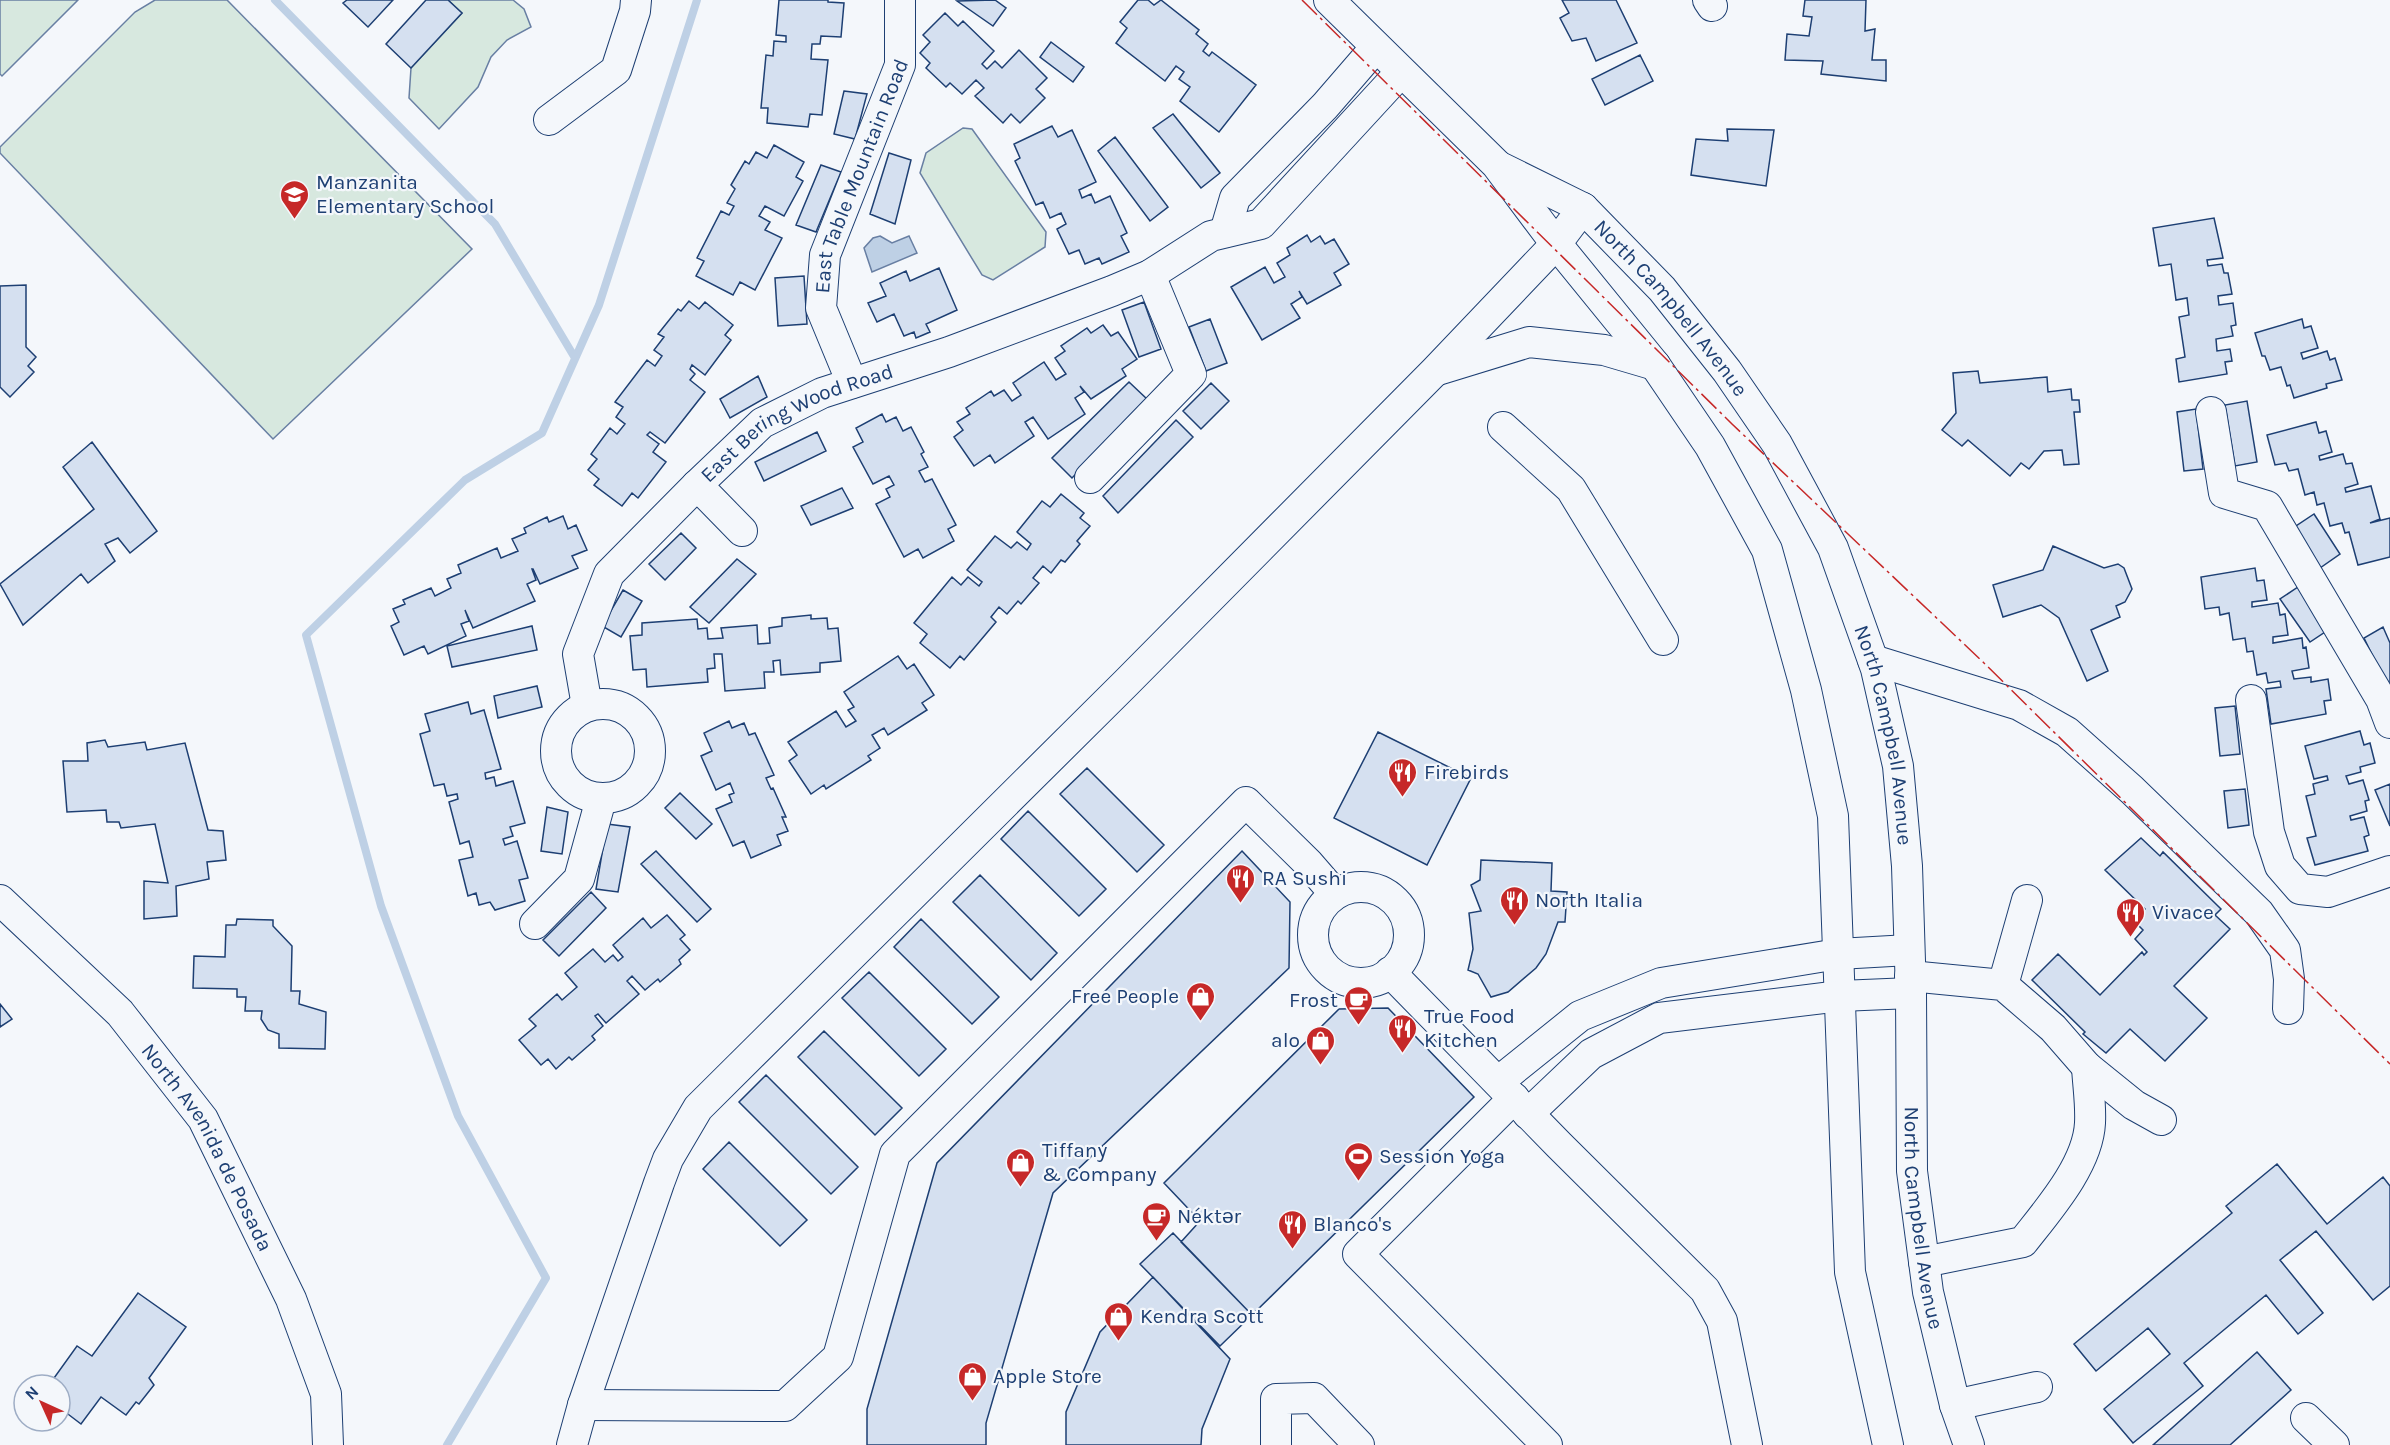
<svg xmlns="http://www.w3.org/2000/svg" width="2390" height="1445" font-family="Karla,sans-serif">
<rect width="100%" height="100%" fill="#f4f7fb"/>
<path fill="#d7e8df" stroke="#687fa3" stroke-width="1.5" d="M0,0h78l-76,76 -2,-2z
M155,0h72l245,249 -199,190 -273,-286v-6l135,-135z
M448,0h65l11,9 7,18 -24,13 -16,17 -13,30 -39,42 -30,-31 2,-30 51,-55z
M963,128l9,1 74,103 -1,15 -52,33 -11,-5 -62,-102 6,-20z"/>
<path fill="#bed0e5" stroke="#687fa3" stroke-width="1.5" d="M880,236l12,7 17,-7 8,17 -45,19 -8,-24 9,-10z"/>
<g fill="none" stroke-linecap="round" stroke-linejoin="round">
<path stroke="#bed0e5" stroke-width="8" d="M275,0l220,224 80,134
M447,1445l99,-167 -88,-162 -77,-210 -75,-271 159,-155 77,-47 57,-128 98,-305"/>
</g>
<path fill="#d5e0f0" stroke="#1d3f73" stroke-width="1.5" d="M347,0h46l-25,27 -25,-24z
M426,0h22l14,13 -51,55 -25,-24z
M779,0h49v2l16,1 -3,34 -20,-1 -1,8h-8l-1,15 17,1 -6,55 -12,-1 -2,13 -41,-4 1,-15h-7l5,-53 7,1 1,-15 12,1v-6l-10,-1z
M995,0l11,8 -13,18 -36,-25z
M1138,0h10l6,5 7,-5 38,30 -3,4 12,10 -5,7 6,5 3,-4 44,33 -37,47 -39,-31 10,-14 -11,-8 5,-7 -8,-6 -11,15 -49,-38 11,-15 -7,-6z
M1562,0h54l21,43 -41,18 -10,-23 -14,3 -12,-23 9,-5z
M1805,0h61l-1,31 10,-2 -3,31h14v21l-65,-7 2,-13 -38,-1 2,-26 22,2 3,-19 -9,-1z
M945,13l13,13 5,-5 31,30 -12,13 5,5 8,-8 7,7 17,-18 28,28 -11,11 9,9 -25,25 -9,-9 -8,9 -28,-27 9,-8 -8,-8 -14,14 -12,-11 -4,4 -20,-19 4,-5 -10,-10 10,-11 -7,-7z
M1051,42l33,25 -11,15 -33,-25z
M1640,55l13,26 -48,24 -13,-26z
M844,91l23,3 -12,45 -21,-5z
M1173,114l47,59 -19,15 -48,-60z
M1052,126l6,11 14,-7 24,52 -17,8 3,8 9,-4 4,9 15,-7 17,37 -6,3 8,16 -27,12 -3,-6 -14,6 -6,-14 -10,4 -12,-25 9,-5 -5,-11 -11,5 -7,-16 -7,3 -21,-44 5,-3 -6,-14z
M1727,129l47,1 -8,56 -75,-11 5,-36 32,2z
M1115,137l53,70 -18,14 -52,-70z
M774,145l30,17 -8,15 7,4 -19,35 -19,-10 -6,10 11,6 -5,8 17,8 -27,52 -15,-8 -7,13 -37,-19 8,-15 -7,-3 24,-47 8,4 5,-9 -7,-3 8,-14 -4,-4 14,-24 4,3 7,-12 11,6z
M889,153l22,7 -16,64 -25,-10z
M821,165l20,7 -25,60 -20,-7z
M2214,218l9,40 -16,2 1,6 14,-2 2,9h4l4,21 -14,2 1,9 14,-2 3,22 -5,1 2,10 -17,3 1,12 13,-2 2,12 -7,1 2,12 -48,8 -3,-23 9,-2 -6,-40 10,-2 -2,-17 -11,2 -5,-36 -12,2 -6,-38z
M1307,235l4,7 9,-6 5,8 9,-5 15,25 -15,9 7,12 -34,19 -8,-13 3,6 -11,7 9,14 -38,22 -31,-53 34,-20 9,16 11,-6 -8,-14 13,-8 -3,-7z
M939,268l18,42 -31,14 4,8 -14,6 -2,-6 -10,4 -10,-22 -17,8 -9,-19 18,-7 -6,-13 26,-12 4,10z
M804,276l3,48 -29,2 -3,-48z
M26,285v62l10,10 -8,9 6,6 -24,25 -10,-10v-101z
M689,301l10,8 6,-7 28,23 -8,10 6,5 -26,35 -13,-10 -2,4 5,5 -5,6 15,12 -40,51 -15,-11 -3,3 12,9 -6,8 13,10 -28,36 -6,-5 -10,13 -28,-21 5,-6 -11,-9 9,-11 -6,-5 19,-26 7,6 8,-10 -9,-7 7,-10 -8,-5 32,-42 8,6 7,-10 -8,-6 10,-13 -6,-3 20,-25 3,2z
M1144,302l17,47 -22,8 -17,-47z
M1210,319l17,44 -21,8 -17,-44z
M2302,319l2,9 7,-2 7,22 -17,5 2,6 24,-8 3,9 5,-2 7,22 -16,4 1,4 -33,10 -4,-13 -3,1 -6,-19 -11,3 -5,-14h-3l-7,-23z
M1103,325l8,11 7,-4 19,27 -15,10 4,7 -35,23 -11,-13 4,6 -9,6 10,16 -37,25 -15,-22 -8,5 9,14 -39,27 -5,-8 -16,11 -20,-29 9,-7 -6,-8 13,-8 -4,-6 25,-17 3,5 10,-6 8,11 9,-6 -8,-12 31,-21 12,18 10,-6 -11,-16 10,-7 -4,-5 26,-18 4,5z
M1978,371l2,12 67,-6 1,15 23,-3 1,11h7l1,12h-6l5,52 -15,1 -2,-15 -18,1 -15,18 -8,-6 -11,13 -42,-36 -6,6 -20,-16 14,-17 -3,-40z
M758,376l9,21 -37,21 -10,-19z
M1129,382l19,18 -76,78 -20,-20z
M1211,383l18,18 -28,28 -18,-18z
M2247,401l10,61 -22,4 -10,-61z
M2196,409l7,60 -19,2 -7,-59z
M882,414l4,8 10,-5 7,14 8,-4 13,25 -3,2 7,13 -9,4 6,11 7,-3 24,46 -8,4 6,12 -31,17 -5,-9 -14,8 -28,-53 14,-7 -4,-8 8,-4 -5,-9 -16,8 -20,-37 10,-5 -7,-14z
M1176,420l17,17 -75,76 -15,-17z
M2316,422l3,11 7,-2 6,21 -13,4 1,4 23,-6 3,10 6,-1 6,21 -13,4 1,4 25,-6 9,33 -10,4 20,-5v39l-32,8 -9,-33 -4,1 -3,-10 -12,3 -6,-23 -7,2 -3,-13 -9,3 -7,-26 -9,2 -3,-8 -11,2 -8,-30z
M817,432l9,19 -62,30 -9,-19z
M92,442l65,89 -27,22 -12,-15 -13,6 10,17 -27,22 -7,-9 -58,51 -23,-41 94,-75 -31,-42z
M842,488l11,20 -42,17 -10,-19z
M1061,494l23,19 -4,5 10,8 -13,15 3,3 -15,18 -4,-2 -10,13 -8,-7 -10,12 6,5 -18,21 -3,-3 -11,13 -8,-7 -8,10 5,5 -32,38 -4,-4 -10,12 -30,-25 7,-9 -13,-11 38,-46 9,8 7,-8 11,9 3,-4 -15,-12 28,-34 16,12 6,-6 10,8 4,-6 -14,-12 25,-31 8,6z
M2314,514l26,40 -20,14 -27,-40z
M563,516l5,13 8,-4 11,25 -15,6 6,12 -38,16 -7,-15h-1l4,11 -9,4 8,17 -62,27 -8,-18 4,11 -8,3 5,12 -38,18 -4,-8 -20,9 -13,-29 8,-4 -6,-13 12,-5 -2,-4 28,-12 4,8 16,-8 -4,-9 14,-6 -3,-8 39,-17 4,10 17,-7 -6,-12 14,-6 -2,-5 23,-11 2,5z
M681,533l15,15 -31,32 -16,-16z
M2053,546l51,22 14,-4 6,4 8,21 -7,13 -9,4 4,11 -29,13 17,41 -21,10 -28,-63 -18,-13 -38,12 -10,-32 50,-15z
M737,559l19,15 -47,49 -19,-16z
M2255,568l2,13 7,-1 3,20 -15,2v5l26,-4 2,12 5,-1 3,21 -15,2v6l29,-5 1,10 3,-1 3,21 -17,3 2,8 17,-2v5l17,-3 3,21 -7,1 2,13 -55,10 -5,-35 15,-2 -1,-6 -12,2 -2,-10 -9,2 -4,-24 -6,1 -2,-14 -12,2 -4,-27 -9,2 -1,-8 -14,2 -4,-32z
M2298,587l30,43 -18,12 -30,-43z
M623,590l19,11 -21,36 -19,-11z
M811,615v4l16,-1 1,11 10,-1 3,33 -21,2v9l-39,3 -1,-15 -7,1 1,11h-10l1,16 -40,3 -3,-37h-8l1,14 -8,1 1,13 -61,5 -1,-18 -13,1 -3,-34 12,-1v-12l55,-4 1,10 9,-1 1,11 15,-1 -2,-10 36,-3 1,19 12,-1 -1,-15 13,-2v-8z
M532,626l5,24 -85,17 -5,-21z
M2383,627l7,16v49l-26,-54z
M898,656l9,13 7,-5 20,31 -12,8 5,7 -39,25 -4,-7 -12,7 8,13 -12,8 3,4 -45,29 -2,-4 -13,9 -22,-33 8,-6 -9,-13 48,-31 10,16 10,-6 -8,-11 6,-3 -10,-15z
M537,686l5,21 -44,11 -4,-22z
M468,702l3,12 13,-4 17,59 -16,4 1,6 8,-2 2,9 17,-5 12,42 -15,4 3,9 -10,3 2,6 12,-4 11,37 -9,2 6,21 -30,9 -5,-8 -11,3 -3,-12 -8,3 -9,-36 14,-3 -4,-16 -9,3 -11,-42 9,-3 -1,-5 -10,2 -3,-12 -10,2 -14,-52 10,-3 -5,-17z
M2235,706l5,48 -20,2 -5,-48z
M729,721l3,7 12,-5 5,12 6,-2 19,42 -8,3 5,11 2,-1 13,29h-4l6,14 -11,4 4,10 -30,13 -7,-17 -11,5 -17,-37 16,-7 -3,-7 5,-2 -4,-10 -14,7 -15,-34 11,-5 -8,-18z
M2360,731l4,14 6,-2 5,20 -15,4 1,5 -15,4 3,8 14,-4 6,20 -4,1 2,10 -17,5 1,4 13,-3 5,18 -5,2 4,14 -53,14 -8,-27 9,-2 -10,-40 9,-2 -2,-10 15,-4 -1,-4 -13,3 -9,-33z
M1378,732l93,46 -44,87 -93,-47z
M105,740l3,7 37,-5 2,8 38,-7 23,87 15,1 3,29 -19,2 2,17 -33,7 1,30 -33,3v-38l24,2 -13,-59 -34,4 -2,-6h-12l-1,-12 -39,2 -4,-51h25l-1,-18z
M1087,768l77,77 -27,27 -77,-78z
M2390,784v42l-15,-36z
M2245,789l4,36 -21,3 -4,-37z
M680,793l32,31 -16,15 -31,-31z
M547,807l21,5 -6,42 -21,-3z
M1028,811l78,78 -27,27 -78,-77z
M607,824l23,3 -12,65 -22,-3z
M2141,838l19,18 3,-4 58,57 -6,6 15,14 -56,57 33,32 -42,43 -35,-32 -24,24 -23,-19 2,-2 -53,-52 26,-26 42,41 42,-43 2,3 3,-3 -12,-13 8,-9 -10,-10 12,-11 -40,-39z
M656,851l55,58 -14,13 -56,-58z
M1242,851l48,51 -1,66 -236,225 -67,230v22h-119v-36l70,-246z
M1481,860l71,3 -1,28 16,1 -2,30h-7l-12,32 -10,14 -28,24 -17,5 -13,-23 -10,-4 5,-21 -4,-36 12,-2 -10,-26 9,-5z
M980,875l77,78 -26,27 -78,-78z
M591,892l15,16 -47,48 -16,-16z
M667,915l18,20 -5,4 10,11 -11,10 2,4 -21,18 -2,-3 -13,11 -13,-14 -5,5 12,13 -33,29 -8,-9 -3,2 8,10 -11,10 3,4 -23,20 -3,-3 -13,12 -8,-10 -7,6 -22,-25 17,-14 -7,-7 28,-25 5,6 15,-13 -12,-14 28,-24 12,13 8,-7 5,6 5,-4 -10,-12 30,-27 8,10z
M237,919l36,1v6l19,20 -1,45h9l-1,13 27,8 -1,37 -46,-1v-14l-11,-4 -7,-11 1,-8h-17l1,-14h-9v-8l-44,-1 1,-32 31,1 1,-32h10z
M921,919l78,78 -27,27 -78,-77z
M869,972l77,77 -27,27 -77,-78z
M0,1004l12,15 -12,8z
M1388,1008l86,89 -222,218 -71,-73 19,-21 -36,-38 175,-174z
M824,1031l78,77 -27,27 -77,-78z
M766,1075l92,92 -27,27 -92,-92z
M729,1142l78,78 -27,26 -77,-77z
M2277,1164l50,60 56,-47 7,9v100l-17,14 -57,-69 -36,29 43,53 -25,21 -32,-39 -82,68 19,23 -70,57 -29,-34 66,-55 -22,-26 -52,43 -22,-27 158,-131 -6,-7z
M1173,1233l79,82 -32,31 -80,-82z
M1153,1277l77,82 -28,70 -1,16h-135v-33l34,-80z
M138,1293l48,34 -37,51 5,7 -15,19 -3,-2 -10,13 -25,-18 -20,27 -21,-16v-23h-11l28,-39 15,10z
M2257,1352l34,38 -61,55h-77z"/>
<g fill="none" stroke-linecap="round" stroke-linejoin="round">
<defs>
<g id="minor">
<path d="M1329,0l167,164 54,72 105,129 55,81 57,104 39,140 27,126 17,456 38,173"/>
<path d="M1708,0l4,6"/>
<path d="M549,120l67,-50 19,-59 1,-11"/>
<path id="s1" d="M1500,167l83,41 79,81 65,82 50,73 56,104 43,121 22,97 9,100 4,127 1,178 16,121 27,113 14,40"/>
<path d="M1225,232l10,-34 90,-92 51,-59"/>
<path d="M1438,370l91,-28 75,8 51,15"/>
<path id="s2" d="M852,383l-31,-75 4,-53 75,-190v-65"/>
<path d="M2211,412l13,81 43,13 114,193 9,24"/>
<path d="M1503,427l68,62 92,151"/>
<path d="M1090,478l101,-104 -41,-99"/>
<path d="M697,485l45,46"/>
<path d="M1873,660l146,45 48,27 65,58 127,123 26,37 4,29 -1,30"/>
<path d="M2251,700l18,132 11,34 20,23 28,3 62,-21"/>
<circle cx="603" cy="751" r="47"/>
<path id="s3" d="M587,706l-9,-52 31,-80 88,-89 65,-62 60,-30 127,-41 163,-61 38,-16 61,-39 50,-12 140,-152"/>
<circle cx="1361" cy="935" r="48"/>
<path id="s4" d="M0,900l120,113 83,106 88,180 35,95 2,51"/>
<path d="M535,924l44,-45 22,-80"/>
<path d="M1390,972l169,173 146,145 17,31 25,124"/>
<path d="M1910,976l93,9 50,43 34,39 47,38 27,15"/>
<path d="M2003,985l24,-85"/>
<path d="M1498,1082l82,-66 81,-33 177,-29 71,-4"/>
<path d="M1514,1098l-156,156 189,191"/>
<path d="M1528,1114l63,-60 68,-36 181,-22 71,-3"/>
<path d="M1924,1262l99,-20c25,-32 65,-77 67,-119 1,-19 -2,-37 -3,-56"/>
<path d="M583,1405l202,1 53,-49 57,-203 351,-352 63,62 26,30"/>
<path d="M1955,1405l82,-18"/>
<path d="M2306,1418l28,27"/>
<path d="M572,1445l11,-40 76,-222 9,-24 30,-51 428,-425 309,-312 121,-127 27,-36"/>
<path d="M1276,1445v-46l38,-1 45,47"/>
</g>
</defs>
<use href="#minor" stroke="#1d3f73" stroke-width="32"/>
<use href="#minor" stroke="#f4f7fb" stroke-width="30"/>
<path stroke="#c62828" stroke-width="1.5" stroke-dasharray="21 4.5 3 4.5" stroke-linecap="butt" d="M1302,0l430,424 251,238 407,402"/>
</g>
<defs>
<symbol id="school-pin" viewBox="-11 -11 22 30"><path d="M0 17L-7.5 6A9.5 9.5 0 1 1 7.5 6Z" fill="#c62828" stroke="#f4f7fb"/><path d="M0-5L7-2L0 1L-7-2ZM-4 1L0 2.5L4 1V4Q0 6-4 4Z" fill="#fff"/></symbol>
<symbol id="restaurant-pin" viewBox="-11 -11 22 30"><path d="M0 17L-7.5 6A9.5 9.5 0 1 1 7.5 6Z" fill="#c62828" stroke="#f4f7fb"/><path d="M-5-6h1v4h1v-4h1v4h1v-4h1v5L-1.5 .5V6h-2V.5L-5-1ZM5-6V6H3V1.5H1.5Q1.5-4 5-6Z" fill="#fff"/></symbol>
<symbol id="shop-pin" viewBox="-11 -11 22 30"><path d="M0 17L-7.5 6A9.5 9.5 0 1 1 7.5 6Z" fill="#c62828" stroke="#f4f7fb"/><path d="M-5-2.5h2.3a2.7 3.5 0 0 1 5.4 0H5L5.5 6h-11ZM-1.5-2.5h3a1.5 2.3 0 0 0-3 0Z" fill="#fff"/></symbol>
<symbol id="cafe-pin" viewBox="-11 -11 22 30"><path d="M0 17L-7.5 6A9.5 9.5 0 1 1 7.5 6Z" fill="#c62828" stroke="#f4f7fb"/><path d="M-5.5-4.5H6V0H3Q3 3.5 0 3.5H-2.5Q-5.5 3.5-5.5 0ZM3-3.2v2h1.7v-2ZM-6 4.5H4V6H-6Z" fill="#fff"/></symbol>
<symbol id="stadium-pin" viewBox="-11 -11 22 30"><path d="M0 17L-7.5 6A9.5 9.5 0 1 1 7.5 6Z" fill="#c62828" stroke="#f4f7fb"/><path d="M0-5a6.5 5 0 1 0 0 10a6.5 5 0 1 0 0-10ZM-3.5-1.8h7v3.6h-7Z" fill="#fff"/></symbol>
</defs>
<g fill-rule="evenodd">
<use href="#school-pin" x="278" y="178" width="33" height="45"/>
<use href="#restaurant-pin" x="1386" y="756" width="33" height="45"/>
<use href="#restaurant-pin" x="1224" y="862" width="33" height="45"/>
<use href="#restaurant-pin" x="1498" y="884" width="33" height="45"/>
<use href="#restaurant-pin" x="2114" y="896" width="33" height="45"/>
<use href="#shop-pin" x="1184" y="980" width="33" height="45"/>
<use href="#cafe-pin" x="1342" y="984" width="33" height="45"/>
<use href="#restaurant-pin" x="1386" y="1012" width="33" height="45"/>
<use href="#shop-pin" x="1304" y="1024" width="33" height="45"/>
<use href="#stadium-pin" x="1342" y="1140" width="33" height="45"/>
<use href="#shop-pin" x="1004" y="1146" width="33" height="45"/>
<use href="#cafe-pin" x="1140" y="1200" width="33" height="45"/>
<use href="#restaurant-pin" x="1276" y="1208" width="33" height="45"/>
<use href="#shop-pin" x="1102" y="1300" width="33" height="45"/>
<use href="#shop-pin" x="956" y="1360" width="33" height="45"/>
</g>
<g text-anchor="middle" stroke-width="4.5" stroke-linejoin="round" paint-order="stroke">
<g font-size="21" fill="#1d3f73" stroke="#f4f7fb">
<text dy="7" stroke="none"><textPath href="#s2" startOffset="220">East Table Mountain Road</textPath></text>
<text dy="7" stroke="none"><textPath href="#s1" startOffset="226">North Campbell Avenue</textPath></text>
<text dy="7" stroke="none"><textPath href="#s3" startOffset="384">East Bering Wood Road</textPath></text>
<text dy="7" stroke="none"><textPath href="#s1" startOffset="712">North Campbell Avenue</textPath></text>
<text dy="7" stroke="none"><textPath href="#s4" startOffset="326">North Avenida de Posada</textPath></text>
<text dy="7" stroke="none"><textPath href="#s1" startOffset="1198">North Campbell Avenue</textPath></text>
</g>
<g font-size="21" fill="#1d3f73" stroke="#f4f7fb" text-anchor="start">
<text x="316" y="189">Manzanita<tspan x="316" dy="24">Elementary School</tspan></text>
<text x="1424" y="779">Firebirds</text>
<text x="1262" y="885">RA Sushi</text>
<text x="1535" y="907">North Italia</text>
<text x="2152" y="919">Vivace</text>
<text x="1179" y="1003" text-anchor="end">Free People</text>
<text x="1338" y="1007" text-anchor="end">Frost</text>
<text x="1424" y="1023">True Food<tspan x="1424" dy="24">Kitchen</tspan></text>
<text x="1300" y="1047" text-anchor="end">alo</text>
<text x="1042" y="1157">Tiffany<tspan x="1042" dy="24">&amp; Company</tspan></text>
<text x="1379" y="1163">Session Yoga</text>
<text x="1177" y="1223">Néktər</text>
<text x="1313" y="1231">Blanco's</text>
<text x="1140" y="1323">Kendra Scott</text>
<text x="993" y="1383">Apple Store</text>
</g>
</g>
<g transform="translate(42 1403) rotate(315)"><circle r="28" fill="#f4f7fb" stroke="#9eadc5" stroke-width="1.5"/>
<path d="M0-4.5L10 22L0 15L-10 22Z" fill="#c62828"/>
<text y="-9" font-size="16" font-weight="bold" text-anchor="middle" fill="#1d3f73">N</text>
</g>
</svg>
